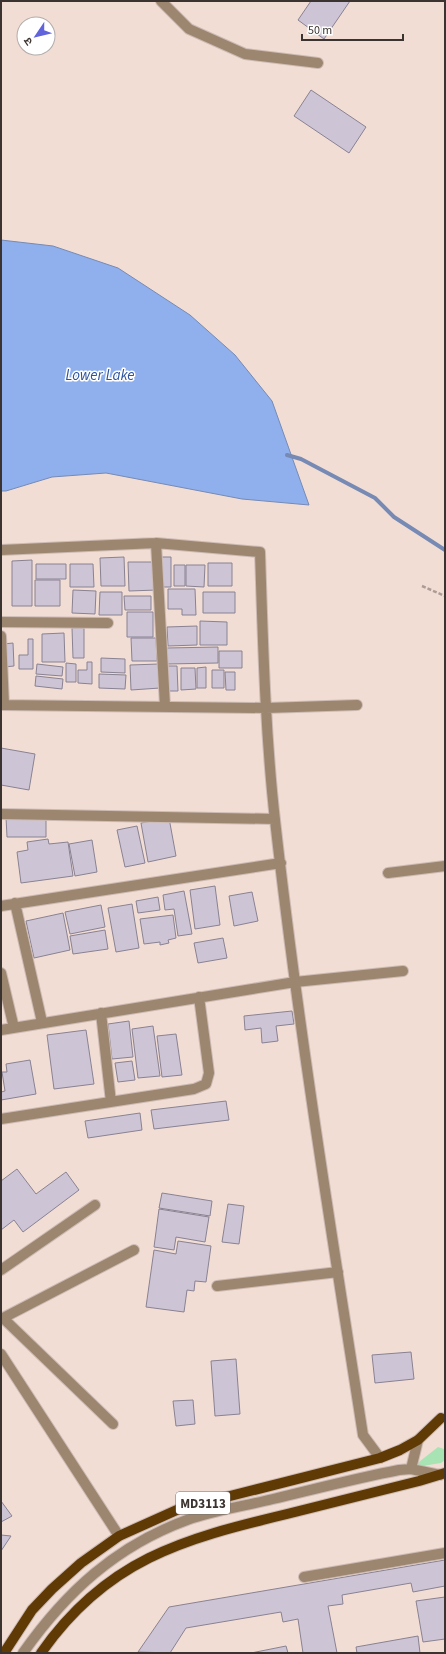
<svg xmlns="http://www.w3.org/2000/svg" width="446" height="1654" font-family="'Source Sans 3','Noto Sans Devanagari',sans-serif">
<rect width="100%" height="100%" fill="#f2ddd5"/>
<path fill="#a8e3b4" d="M438,1447l6,2 1,11 -4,3 -25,4 -1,-2z"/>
<path fill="#8fb0ed" stroke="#768ab4" d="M1,240l52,6 65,22 72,47 45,40 37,46 37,104 -67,-6 -136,-26 -54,4 -46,14h-5z"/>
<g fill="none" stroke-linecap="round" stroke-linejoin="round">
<path stroke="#768ab4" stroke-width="4" d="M287,455l14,4 74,39 19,19 51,33"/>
</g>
<path fill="#cdc5d6" stroke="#898292" d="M311,1h39l-26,38 -26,-19z
M311,90l55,37 -17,26 -55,-37z
M124,557l1,29h-24l-1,-28z
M161,557h10v30h-11z
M32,560v46h-20v-45z
M128,562h28l1,28 -28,1z
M208,563h24v23h-24z
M36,564h30v15h-30z
M70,564h23l1,23h-24z
M174,565h11v21h-11z
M186,565h19l-1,22 -18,-1z
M35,580h25v26h-25z
M168,589h27l1,26h-14v-6h-14z
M73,590l23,1 -1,23 -23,-1z
M100,592h22v23h-23z
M203,592h32v21h-32z
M124,596h27v14h-26z
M127,612h26v25h-26z
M200,621l27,1v23h-27z
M197,626v19l-29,1 -1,-19z
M72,628h12v30h-11z
M64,633l1,29h-23v-28z
M131,638h25l1,23h-25z
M28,639h5v30h-14v-14h9z
M13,643l1,23 -10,1 -1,-23z
M218,647v16l-51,1v-16z
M219,651h23v17h-23z
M101,658l24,1v14l-24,-1z
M87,662h5v22l-14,-1v-13h9z
M66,663l10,1v18h-10z
M37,664l26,3 -1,9 -26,-2z
M159,664l1,24 -29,2 -1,-25z
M165,666h12l1,25h-12z
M206,667v21h-9v-20z
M181,668h14l1,21 -15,1z
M212,670h12v18h-12z
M225,672h10v18h-9z
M99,674l27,1 -1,14 -26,-1z
M36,676l27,3 -1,10 -27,-3z
M1,748l34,6 -6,36 -28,-5z
M6,817h40v20h-39z
M169,818l7,38 -28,6 -7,-39z
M137,826l8,37 -20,4 -8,-37z
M48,839l1,5 19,-2 5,34 -52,7 -4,-31 11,-2 -1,-8z
M92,840l5,32 -22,4 -6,-32z
M215,886l5,39 -25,4 -5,-39z
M184,891l8,43 -14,2 -4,-27 -9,1 -2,-15z
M252,892l6,29 -24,5 -5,-30z
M158,897l2,13 -22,3 -2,-12z
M132,904l7,44 -23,4 -8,-44z
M101,905l4,22 -35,7 -5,-22z
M63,913l7,37 -36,8 -8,-37z
M173,915l3,23 -8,2 1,3 -9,2v-3l-16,2 -4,-25z
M105,930l3,19 -35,5 -3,-18z
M223,938l4,20 -29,5 -4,-20z
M292,1011l2,13 -18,2 2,15 -16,2 -1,-15 -16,2 -1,-14z
M129,1021l4,36 -21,2 -4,-35z
M153,1026l7,50 -22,2 -6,-49z
M86,1030l8,54 -40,5 -7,-54z
M176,1034l6,41 -20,2 -5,-41z
M30,1060l6,34 -35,6v-8l4,-1 -3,-19h5l-1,-8z
M132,1061l3,19 -17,2 -3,-19z
M226,1101l3,19 -75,9 -3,-19z
M140,1113l2,17 -54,8 -3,-17z
M17,1169l19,25 30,-22 13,18 -56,42 -9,-12 -13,10v-49z
M162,1193l50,8 -2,15 -51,-8z
M228,1204l16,2 -5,38 -17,-2z
M159,1209l50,8 -4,25 -29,-5 -2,13 -20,-3z
M178,1241l33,5 -5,36 -11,-1 -1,10 -7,-1 -3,22 -38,-5 8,-57 22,4z
M411,1352l3,27 -39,4 -3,-28z
M236,1359l4,55 -25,2 -4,-55z
M193,1400l2,24 -19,2 -3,-25z
M1,1501l11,15 -11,6z
M1,1535l10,1 -10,15z
M445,1560v26l-32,6 -2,-9 -69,12 1,9 -15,2 9,47h-34l-5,-34 -15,3 -2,-10 -95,16 -16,25 -32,-1 31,-45z
M445,1597v42l-22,3 -7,-41z
M418,1636l2,17h-63l-1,-6z
M286,1646l2,7h-37z"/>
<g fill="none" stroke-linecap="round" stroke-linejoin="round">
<defs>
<path id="minor" d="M161,1l28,28 56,25 73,9
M156,543l9,163
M1,550l155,-7 104,9c3,90 5,179 15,268 23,206 56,410 88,615l17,23
M1,622l107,1
M1,636l3,69
M1,705l265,3 91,-3
M1,814l274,5
M388,873l57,-7
M15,903l27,119
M1,906l280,-43
M1,973l13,55
M101,1013l10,89
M1,1030l294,-48 108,-11
M1,1119l193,-30 12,-5 3,-11 -10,-76
M1,1270l94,-65
M217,1286l121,-14
M3,1318l110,106
M1,1319l133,-69
M1,1354l118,182
M411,1469l7,-29
M304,1577l141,-24
M23,1653c43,-61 93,-107 164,-133 27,-10 58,-14 86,-21 42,-10 84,-21 126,-29l12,-1 29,6"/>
<path id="major" d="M4,1653l28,-43 20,-21 29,-26 38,-27 60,-27 201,-51 20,-8 18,-10 23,-22
M41,1653c65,-93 141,-114 246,-139 44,-11 88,-22 132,-33l26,-8"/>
</defs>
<use href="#minor" stroke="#cdbbb4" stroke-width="12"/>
<use href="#major" stroke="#cdbbb4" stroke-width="12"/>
<path stroke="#ac9c96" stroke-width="2.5" stroke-dasharray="4 2" stroke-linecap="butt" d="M422,586l23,10"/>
<use href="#minor" stroke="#9c866f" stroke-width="10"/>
<use href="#major" stroke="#603a05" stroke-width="10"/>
</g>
<g text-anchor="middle" stroke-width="3" stroke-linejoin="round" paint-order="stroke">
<rect fill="#fff" stroke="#76706e" stroke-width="1" x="176" y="1492" width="54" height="22" rx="3"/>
<g font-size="13" font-weight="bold" fill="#3b3330">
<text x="203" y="1508">MD3113</text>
</g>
<g font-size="15" font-style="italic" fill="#2e549c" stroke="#fff">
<text x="100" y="380">Lower Lake</text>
</g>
</g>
<rect width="446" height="1654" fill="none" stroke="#3b3330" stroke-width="4"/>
<g transform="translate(36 36) rotate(235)"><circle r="19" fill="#ffffff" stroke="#b1adac"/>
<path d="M0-3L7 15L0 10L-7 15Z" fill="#6063db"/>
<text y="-6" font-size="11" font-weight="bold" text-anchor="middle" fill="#3b3330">उ</text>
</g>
<path d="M302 34v6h101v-6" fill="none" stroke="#3b3330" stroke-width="2"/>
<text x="308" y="34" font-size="12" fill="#3b3330" stroke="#ffffff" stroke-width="3" paint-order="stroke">50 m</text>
</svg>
